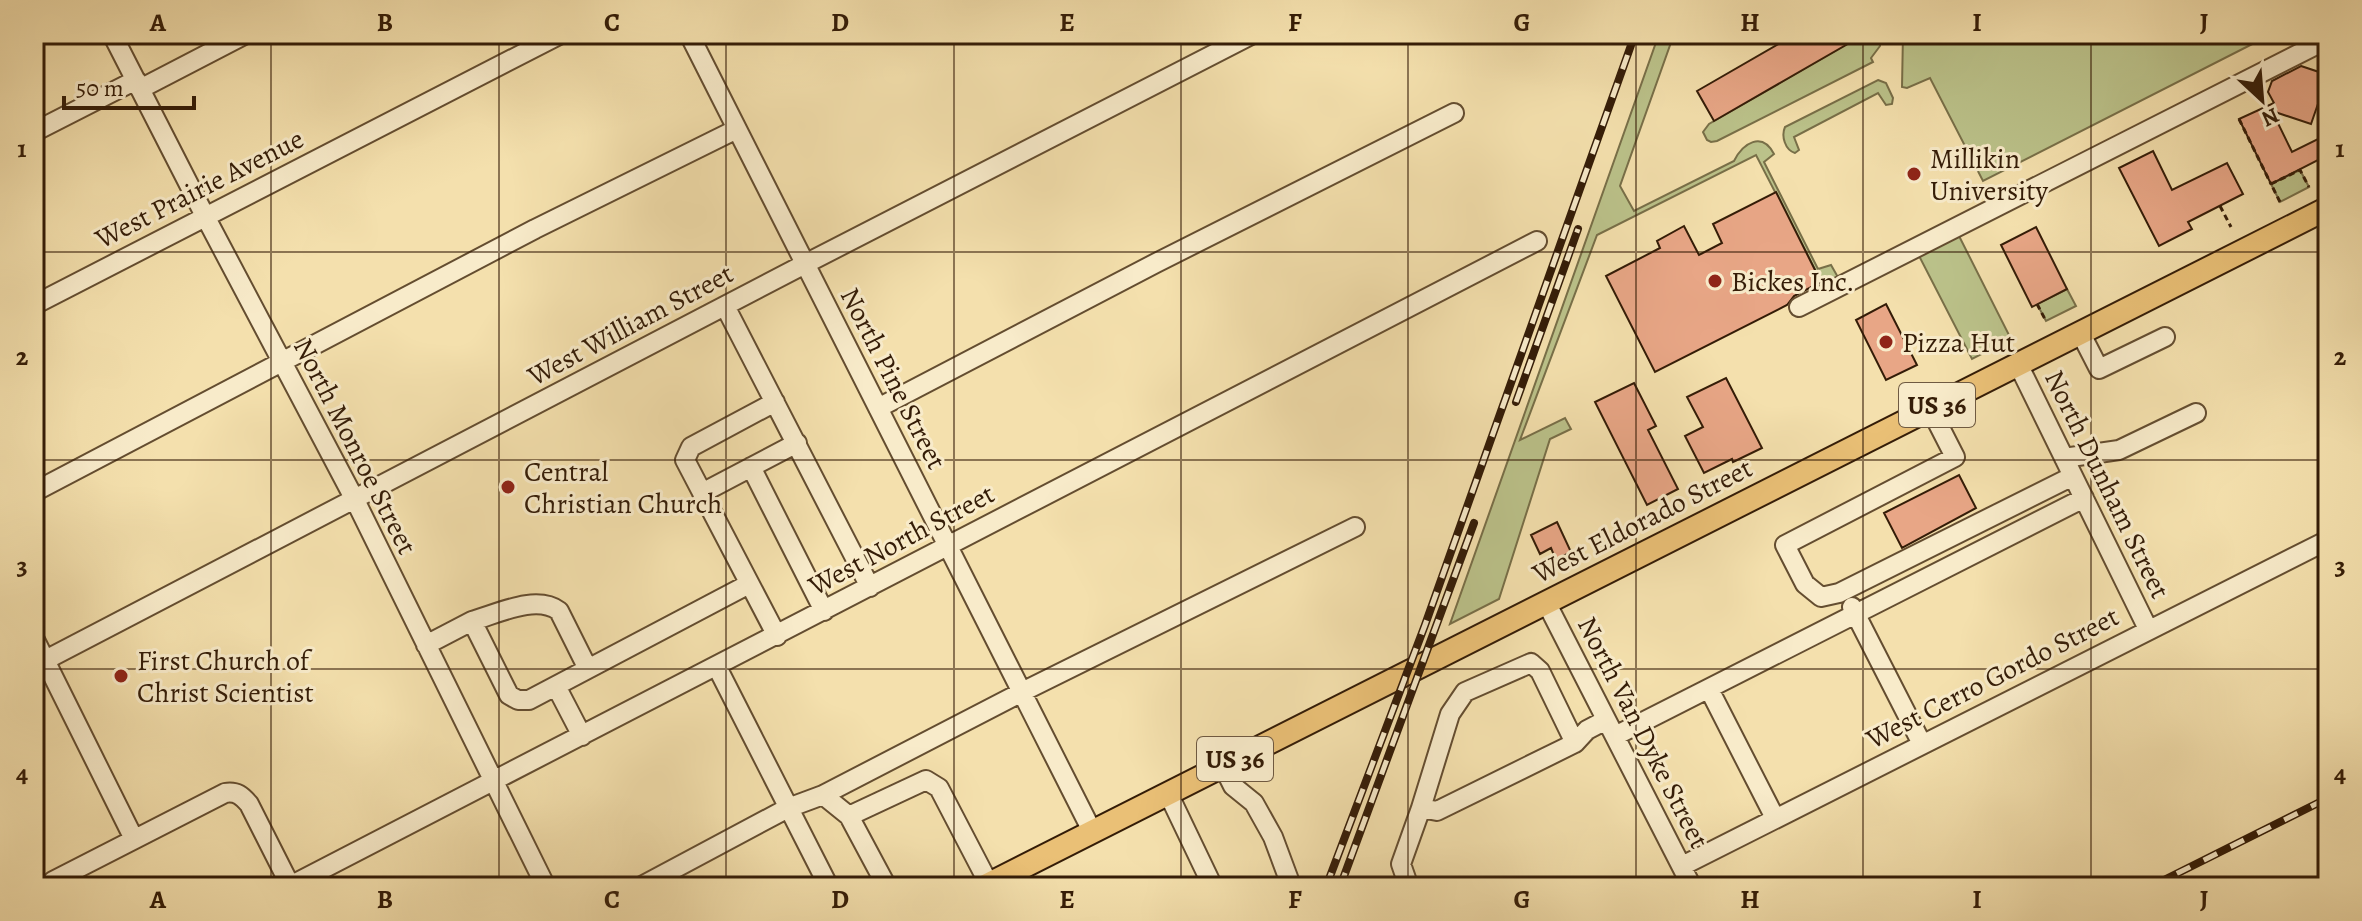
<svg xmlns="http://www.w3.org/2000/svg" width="2362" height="921" font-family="Alegreya,serif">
<rect width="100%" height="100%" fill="#f4e0ad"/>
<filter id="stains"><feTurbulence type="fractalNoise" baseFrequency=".0025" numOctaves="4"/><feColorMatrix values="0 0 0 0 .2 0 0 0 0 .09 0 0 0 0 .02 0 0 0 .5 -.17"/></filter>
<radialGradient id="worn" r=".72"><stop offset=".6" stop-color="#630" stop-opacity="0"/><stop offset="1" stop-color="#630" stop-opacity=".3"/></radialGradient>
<path fill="#bbc28a" stroke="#786f48" stroke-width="2" d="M1659,34h15l-54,152 14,25 100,-50c9,-18 28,-30 40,-7l-10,8 54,107 13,-4 8,14 -15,8 -68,-132 -159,80 -77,205 45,-22 6,11 -21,10 -51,160 -49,25z
M1854,34h27l-1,12 -9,12 2,4 -156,79 -6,1 -4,-2 -4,-8 6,-8 141,-82z
M1903,34h369l-289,147 -53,-103 -23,10 -5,-1z
M1878,80l8,3 7,15 -1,6 -6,1 -8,-12 -84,44 5,13 -4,3c-10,-3 -14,-17 -10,-26z
M2300,170l9,17 -29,15 -9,-18z
M1955,228l56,111 -39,20 -57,-111z
M2067,289l9,17 -30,15 -9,-17z"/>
<path fill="#e8a686" stroke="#341c07" stroke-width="2" d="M1796,34h69l-151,87 -17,-30z
M2301,66l27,9 -17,49 -39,-13 20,41 36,-18v21l-57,29 -32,-65 35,-16 -6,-11 4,-11z
M2153,151l19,39 55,-27 16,31 -55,28 4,7 -33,17 -40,-78z
M1776,192l45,90 -27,14 -7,9 -132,67 -49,-96 54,-28 -3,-7 27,-15 15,29 23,-12 -9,-19z
M2036,227l31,62 -35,18 -31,-62z
M1886,304l31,61 -31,15 -30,-60z
M1726,378l36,70 -29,14 -1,-3 -28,14 -19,-37 18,-9 -16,-30z
M1634,383l22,43 -8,4 30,59 -31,16 -52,-103z
M1959,475l17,33 -74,40 -18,-35z
M1557,522l14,30 -15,8 -5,-12 -11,6 -9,-19z"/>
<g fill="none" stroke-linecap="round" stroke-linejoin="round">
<defs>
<path id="minor" d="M112,34l93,182 150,284 191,387
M689,34l403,797
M140,89l106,-55
M34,132l102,-52
M34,305l527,-271
M725,306l145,281
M1799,307l529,-268
M2080,332l19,37 66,-32
M2018,364l130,265
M775,402l-84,45 -6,13 92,176
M878,408l278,-145 298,-150
M1930,408l25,49 -170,88 20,39 16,13 18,-4 234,-117
M2064,458l55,-8 77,-37
M751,467l73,144
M34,492l501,-263 202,-100
M702,493l95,-50
M1546,602l146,285
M1852,607l70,137
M472,621c25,-7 64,-27 87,-10l29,58
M34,638l100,201
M426,645l46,-24 37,74 9,5h11l220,-116
M34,666l771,-402 448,-230
M717,667l112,220
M556,686l26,50
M1709,689l66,129
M1615,736l469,-238
M1575,743l-35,-72 -9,-8 -66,29 -15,22 -29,94 16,3 138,-68 12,-13 19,-10
M1223,766l10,20 21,17 19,34 16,43 -5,7
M1168,793l45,94
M823,795l199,-103 333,-165
M849,816l38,71
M1682,866l646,-326
M290,886l1247,-645
M48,887l5,-6 172,-88c12,-2 17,3 24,11l42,83
M640,887l148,-79 35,-13 26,21 77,-36 13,8 50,96
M1409,887l-8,-23 20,-56"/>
<path id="major" d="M983,887l1345,-679"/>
</defs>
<use href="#minor" stroke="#644d30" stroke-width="22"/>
<use href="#major" stroke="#341c07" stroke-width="26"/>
<path stroke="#341c07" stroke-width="3" stroke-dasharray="6 4" stroke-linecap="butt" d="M2239,119l32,65
M2280,202l-9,-18 29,-14 9,17
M2220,206l11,21
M2037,304l9,17"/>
<use href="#minor" stroke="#f8ebca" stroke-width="18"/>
<use href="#major" stroke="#eac076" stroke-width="22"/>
<defs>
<path id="rail" d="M1516,402l62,-173
M1326,887l99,-262 210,-591
M1340,887l134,-364
M2150,887l178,-89"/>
</defs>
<use href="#rail" stroke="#341c07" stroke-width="8"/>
<use href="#rail" stroke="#f8ebca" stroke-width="5" stroke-dasharray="15" stroke-linecap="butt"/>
</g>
<path fill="none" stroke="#341c07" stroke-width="2" stroke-opacity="0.55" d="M271,34v853M499,34v853M726,34v853M954,34v853M1181,34v853M1408,34v853M1636,34v853M1863,34v853M2091,34v853M34,252h2294M34,460h2294M34,669h2294"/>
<g fill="#8f2418" stroke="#f8ebca" stroke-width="3">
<circle cx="1914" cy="174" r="8"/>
<circle cx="1715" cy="281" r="8"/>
<circle cx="1886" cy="342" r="8"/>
<circle cx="508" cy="487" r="8"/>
<circle cx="121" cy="676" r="8"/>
</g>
<g text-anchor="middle" stroke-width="6" stroke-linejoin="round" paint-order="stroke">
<g fill="#f8ebca" stroke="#6f5a42" stroke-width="2">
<rect x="1899" y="383" width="76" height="44" rx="6"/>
<rect x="1197" y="737" width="76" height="44" rx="6"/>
</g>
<g font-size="26" font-weight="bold" fill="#341c07">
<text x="1937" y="414">US 36</text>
<text x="1235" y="768">US 36</text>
</g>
<g font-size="28" fill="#341c07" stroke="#f8ebca" text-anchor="start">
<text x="1930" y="168">Millikin<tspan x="1930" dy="32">University</tspan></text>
<text x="1731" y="291">Bickes Inc.</text>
<text x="1902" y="352">Pizza Hut</text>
<text x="524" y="481">Central<tspan x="524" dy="32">Christian Church</tspan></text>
<text x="137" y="670">First Church of<tspan x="137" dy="32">Christ Scientist</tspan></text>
</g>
<g font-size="28" fill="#341c07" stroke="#f8ebca">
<text transform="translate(199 188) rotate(-27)" y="10">West Prairie Avenue</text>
<text transform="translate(630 324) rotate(-28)" y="10">West William Street</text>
<text transform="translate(894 378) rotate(63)" y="10">North Pine Street</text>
<text transform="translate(356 446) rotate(63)" y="10">North Monroe Street</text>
<text transform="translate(2108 484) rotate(64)" y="10">North Dunham Street</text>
<text transform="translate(1642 520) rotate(-27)" y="10">West Eldorado Street</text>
<text transform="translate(901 539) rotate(-28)" y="10">West North Street</text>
<text transform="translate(1992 677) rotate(-27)" y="10">West Cerro Gordo Street</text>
<text transform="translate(1644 732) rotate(63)" y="10">North Van Dyke Street</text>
</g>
</g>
<rect width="2362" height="921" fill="none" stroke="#f4e0ad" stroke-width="88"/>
<g transform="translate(2262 100) rotate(154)" stroke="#f8ebca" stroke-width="6" paint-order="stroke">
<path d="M0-6L14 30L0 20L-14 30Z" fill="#341c07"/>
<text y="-12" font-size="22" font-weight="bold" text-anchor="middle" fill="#341c07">N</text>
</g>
<path d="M64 96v12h130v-12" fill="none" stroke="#341c07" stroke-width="4"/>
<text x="76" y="96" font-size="24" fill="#341c07" stroke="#f8ebca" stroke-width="6" paint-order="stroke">50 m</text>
<rect x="44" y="44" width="2274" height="833" fill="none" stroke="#341c07" stroke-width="3"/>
<g font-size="26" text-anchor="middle" font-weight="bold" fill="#341c07">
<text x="158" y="31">A</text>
<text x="385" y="31">B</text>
<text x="612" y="31">C</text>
<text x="840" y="31">D</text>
<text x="1067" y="31">E</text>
<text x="1295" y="31">F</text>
<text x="1522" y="31">G</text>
<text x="1750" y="31">H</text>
<text x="1977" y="31">I</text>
<text x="2204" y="31">J</text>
<text x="22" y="157">1</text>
<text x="2340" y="157">1</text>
<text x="22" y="365">2</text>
<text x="2340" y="365">2</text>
<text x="22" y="574">3</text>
<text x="2340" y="574">3</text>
<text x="22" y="782">4</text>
<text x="2340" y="782">4</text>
<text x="158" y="908">A</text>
<text x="385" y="908">B</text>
<text x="612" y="908">C</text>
<text x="840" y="908">D</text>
<text x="1067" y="908">E</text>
<text x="1295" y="908">F</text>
<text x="1522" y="908">G</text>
<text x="1750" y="908">H</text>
<text x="1977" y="908">I</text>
<text x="2204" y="908">J</text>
</g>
<rect width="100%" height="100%" filter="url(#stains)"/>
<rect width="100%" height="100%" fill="url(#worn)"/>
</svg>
